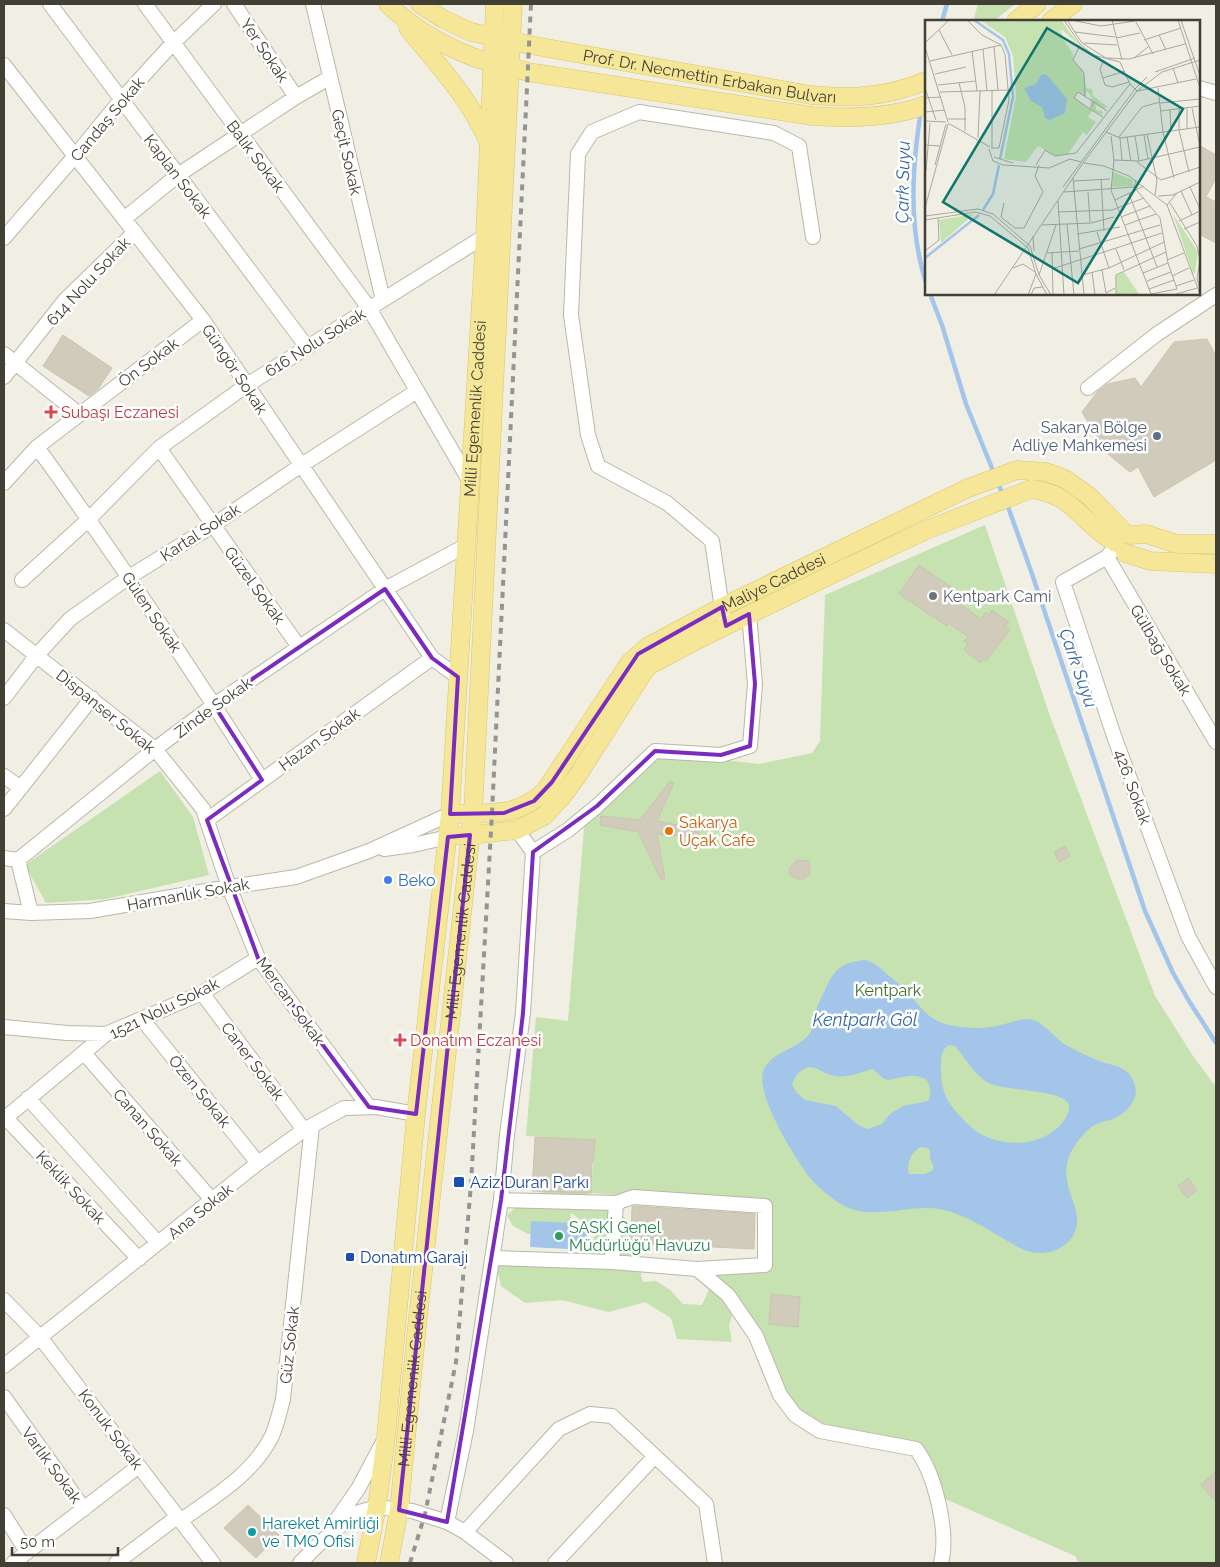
<svg xmlns="http://www.w3.org/2000/svg" width="1220" height="1567" font-family="Raleway,sans-serif">
<rect width="100%" height="100%" fill="#f1eee4"/>
<path fill="#c5e2b0" d="M978,4h37l-21,17h-21z
M985,525l65,191 105,280 38,60 23,31v476h-137l-4,-7 -132,-58 -21,-40 -102,-27 -25,-16 -39,-79 -22,-27 -5,16 3,17 -55,-3 -6,-21 -26,-16 -36,10 -47,-12 -37,3 -24,-17 -5,-21h88l11,-14 -2,-22 -22,-16 -1,9 -17,11 -25,1 -15,-8 -6,-11 9,-8 27,2 1,-3 -12,-11c9,-3 38,-8 47,-5 12,4 41,21 49,31l-3,6 16,10c-4,16 -3,29 2,45l13,-1 14,9 13,14 19,1 8,-18 -13,-18 68,-4 -1,-59 -173,-13 4,-53 -69,-4 10,-119 32,4 17,-204 69,-65 105,12 53,-11 8,-12 5,-146z
M160,771l33,46 16,58 -103,24 -60,4 -21,-38z"/>
<path fill="#a4c5ea" fill-rule="evenodd" d="M865,960c9,2 15,8 22,14 7,6 15,12 20,18 16,17 22,30 47,34 14,2 29,3 43,0 10,-2 21,-7 31,-7 16,1 27,21 40,27 9,5 19,10 29,14 9,4 22,5 30,12 4,3 7,9 8,14 4,14 -9,28 -22,33 -6,2 -14,3 -20,7 -8,5 -16,16 -21,24 -11,22 -4,36 3,57 1,6 3,11 2,16 -4,29 -37,37 -59,24 -28,-15 -55,-37 -88,-39 -26,-1 -56,10 -81,0 -12,-4 -34,-23 -42,-34 -14,-19 -51,-79 -44,-102 7,-22 38,-22 48,-41 3,-7 4,-14 5,-21 2,-7 6,-13 9,-20 10,-22 16,-27 40,-30zM949,1045l6,1c9,11 24,34 36,38 17,7 70,6 77,19 3,5 0,10 -2,14 -18,32 -70,33 -95,10 -21,-20 -31,-31 -30,-62 0,-8 0,-15 8,-20zM809,1067c9,0 13,6 22,8 14,5 28,-3 42,-6l11,10 4,1 20,-4h8l10,3c5,8 6,13 2,22l-25,5 -13,8 -8,10 -14,5 -6,-2 -5,-3 -21,-18 -31,-6 -8,-7 -5,-9c4,-9 7,-14 17,-17zM921,1147l7,1 2,3v8l3,6v5l-8,4h-16c-3,-10 2,-22 12,-27z
M531,1221l57,3 -2,26 -56,-3z"/>
<g fill="none" stroke-linecap="round" stroke-linejoin="round">
<path stroke="#a4c5ea" stroke-width="4.5" d="M942,21l5,-17
M921,110c-9,58 -13,116 5,173
M930,294l12,31 24,79 28,69
M997,481l7,16
M1007,504l24,67 114,340 28,62 16,28 27,42"/>
</g>
<path fill="#d1cbbb" stroke="#cbc4af" d="M1199,145l17,10v23l-10,19 10,5v41l-17,-9z
M63,335l49,33 -14,21 -9,7 -46,-30z
M1207,339l9,17v104l-62,37 -16,-30 -8,5 -22,-18 -26,-42 16,-21 10,-7 27,-6 6,9 33,-45z
M919,565l48,33 -5,7 19,14 5,-7 3,3 3,-5 17,12 -4,4 5,4 -24,31 -2,-2 -3,4 -17,-13 4,-6 -4,-3 4,-4 -19,-14 -2,3 -48,-32z
M670,781l4,2 -17,38 42,8 -1,8 -41,-3 8,45 -4,1 -23,-48 -38,-7 1,-9 39,4z
M1065,846l5,10 -11,6 -5,-10z
M797,860l12,1 1,13 -6,5h-8l-7,-5 1,-7z
M535,1137l60,3 -2,23 -1,-1 -1,31 -59,-2z
M1188,1178l9,12 -10,8 -9,-12z
M634,1206l121,8 -1,35 -123,-6 1,-36z
M771,1294l29,3 -2,30 -29,-3z
M1216,1471v31l-15,-17z
M248,1505l31,30 -23,23 -32,-30z"/>
<g fill="none" stroke-linecap="round" stroke-linejoin="round">
<defs>
<path id="minor" d="M50,4l257,343
M145,4l224,304 100,172
M234,4l62,93
M313,4l70,296
M4,65l199,255 229,338 26,19
M1199,88l17,5
M124,219l54,-44 118,-78 33,-19
M4,238l71,-82 46,-56 52,-57 41,-39
M4,354l75,60
M4,377l61,-77 70,-68
M1088,388l69,-54 59,-39
M37,447c79,109 153,220 225,333
M159,448l140,199
M4,483l33,-36 166,-127
M1116,546l-9,11 -44,25 51,154 74,200 28,51
M1107,557l109,185
M22,580l67,-61 70,-71 88,-63 238,-149
M723,615l-11,-74 -45,-38 -69,-37 -10,-31 -17,-120 7,-161 14,-22 47,-20 135,21 25,13 14,91
M4,630l151,119 48,60 26,78 29,71 111,149
M4,698l33,-43 33,-36 59,-42 83,-51 88,-60 117,-75
M4,776l17,12
M4,809l88,-111
M207,820l225,-162
M517,830l16,22
M384,849l29,-4 35,-8
M4,858l14,2
M4,911l27,2 59,-2 139,-24 67,-10 73,-26 81,-37
M31,913l-13,-53 137,-111 59,-44 171,-116 82,-44
M202,993l102,137
M142,1019l116,144
M4,1027l63,6 39,1
M84,1053l129,148
M28,1098l130,145
M4,1116l135,143
M4,1119l102,-85 96,-41 56,-35
M493,1258l119,4 4,-59 -115,-3
M612,1262l85,7 68,-4v-59l-132,-9 -17,6
M697,1269l31,26 28,41 24,59 15,20 25,16 96,18c19,25 33,83 25,114
M4,1300l36,37 173,226
M4,1366l254,-203 46,-33 40,-22 32,-1 40,7
M4,1397l80,112
M4,1515l23,37
M180,1521c35,-25 72,-46 92,-85 5,-12 8,-25 11,-37l29,-273
M447,1522l19,-91 35,-231 6,-65 16,-122 10,-161 35,-22 29,-24 58,-55 66,4 29,-9 5,-62 -6,-70
M332,1526l26,-37 25,-47
M465,1532l94,-103 31,-15 22,2 94,88 9,59
M13,1563l126,-97
M116,1563l61,-46
M300,1563l22,-22 34,-28 21,-6 35,4 35,11 18,10 41,31
M555,1563l100,-107"/>
<g id="major">
<path d="M388,4c25,26 68,49 103,59 12,3 25,5 37,9l284,44c38,3 78,2 114,-11"/>
<path id="s1" d="M420,4l23,15 28,13 59,13 281,50c42,4 75,2 115,-14"/>
<path d="M1016,21l21,-17"/>
<path d="M1051,21l22,-17"/>
<path d="M408,28c29,36 60,68 79,111"/>
<path d="M1131,535l15,-1 31,10h39"/>
<path d="M1125,553l25,8 66,3"/>
<path id="s2" d="M460,814c36,-2 56,3 85,-23l85,-129 17,-15 75,-40 244,-118 51,-19 29,2 19,7 24,17 36,37"/>
<path d="M461,836l56,-6 27,-14 17,-18 17,-23 65,-102 7,-8 47,-25 146,-71 86,-40 102,-40c43,5 51,35 85,54"/>
<path id="s3" d="M366,1563l11,-56 9,-70 30,-323 34,-300 35,-578 10,-232"/>
<path id="s4" d="M389,1563l10,-53 18,-184 56,-513 40,-809"/>
</g>
</defs>
<use href="#minor" stroke="#bbb7a8" stroke-width="16"/>
<use href="#major" stroke="#d9c66a" stroke-width="19"/>
<use href="#minor" stroke="#fff" stroke-width="14"/>
<use href="#major" stroke="#f6e798" stroke-width="18"/>
<path stroke="#949494" stroke-width="4" stroke-dasharray="6 6" stroke-linecap="butt" d="M410,1563l15,-49 31,-152 15,-178 21,-371 39,-809"/>
</g>
<path fill="none" stroke="#7b2cbf" stroke-width="4" stroke-linejoin="round" d="M385,589l47,69 26,19 -8,137 54,-1 30,-12 18,-19 86,-128 84,-47 4,19 23,-12 6,70 -5,62 -29,9 -66,-4 -58,55 -64,46 -10,161 -22,187 -54,322 -48,-12 71,-675 -22,2 -32,277 -47,-7 -111,-149 -51,-138 55,-40 -48,-75z"/>
<g fill="#e0444e" stroke="#fff" stroke-width="2">
<path d="M48.5 404.5h5v5h5v5h-5v5h-5v-5h-5v-5h5z"/>
<path d="M397.5 1032.5h5v5h5v5h-5v5h-5v-5h-5v-5h5z"/>
</g>
<circle fill="#5c6f8a" stroke="#fff" stroke-width="2" cx="1157" cy="436" r="5"/>
<circle fill="#6b7280" stroke="#fff" stroke-width="2" cx="933" cy="596" r="5"/>
<circle fill="#e8710a" stroke="#fff" stroke-width="2" cx="669" cy="831" r="5"/>
<circle fill="#3f7fe0" stroke="#fff" stroke-width="2" cx="388" cy="880" r="5"/>
<g fill="#1a4fb4" stroke="#fff" stroke-width="2">
<rect x="453" y="1176" width="12" height="12" rx="2.5"/>
<rect x="345" y="1252" width="10" height="10" rx="2.5"/>
</g>
<circle fill="#2e9e5b" stroke="#fff" stroke-width="2" cx="559" cy="1236" r="5"/>
<circle fill="#0f9aa8" stroke="#fff" stroke-width="2" cx="252" cy="1532" r="5"/>
<g text-anchor="middle" stroke-width="5" stroke-linejoin="round" paint-order="stroke">
<g font-size="16" fill="#423f35" stroke="#fff">
<text transform="translate(265 50) rotate(56)" y="6">Yer Sokak</text>
<text dy="6" stroke="none"><textPath href="#s1" startOffset="301">Prof. Dr. Necmettin Erbakan Bulvarı</textPath></text>
<text transform="translate(107 119) rotate(-50)" y="6">Candaş Sokak</text>
<text transform="translate(347 152) rotate(77)" y="6">Geçit Sokak</text>
<text transform="translate(256 156) rotate(53)" y="6">Balık Sokak</text>
<text transform="translate(178 176) rotate(53)" y="6">Kaplan Sokak</text>
<text transform="translate(88 281) rotate(-47)" y="6">614 Nolu Sokak</text>
<text transform="translate(315 342) rotate(-32)" y="6">616 Nolu Sokak</text>
<text transform="translate(148 362) rotate(-37)" y="6">Ön Sokak</text>
<text transform="translate(235 369) rotate(56)" y="6">Güngör Sokak</text>
<text dy="6" stroke="none"><textPath href="#s3" startOffset="1160">Milli Egemenlik Caddesi</textPath></text>
<text transform="translate(200 532) rotate(-33)" y="6">Kartal Sokak</text>
<text dy="6" stroke="none"><textPath href="#s2" startOffset="410">Maliye Caddesi</textPath></text>
<text transform="translate(255 585) rotate(54)" y="6">Güzel Sokak</text>
<text transform="translate(152 612) rotate(56)" y="6">Gülen Sokak</text>
<text transform="translate(1161 650) rotate(59)" y="6">Gülbağ Sokak</text>
<text transform="translate(213 707) rotate(-36)" y="6">Zinde Sokak</text>
<text transform="translate(106 711) rotate(39)" y="6">Dispanser Sokak</text>
<text transform="translate(319 739) rotate(-36)" y="6">Hazan Sokak</text>
<text transform="translate(1133 787) rotate(70)" y="6">426. Sokak</text>
<text transform="translate(188 894) rotate(-10)" y="6">Harmanlık Sokak</text>
<text dy="6" stroke="none"><textPath href="#s4" startOffset="636">Milli Egemenlik Caddesi</textPath></text>
<text transform="translate(291 1001) rotate(54)" y="6">Mercan Sokak</text>
<text transform="translate(164 1008) rotate(-26)" y="6">1521 Nolu Sokak</text>
<text transform="translate(253 1061) rotate(53)" y="6">Caner Sokak</text>
<text transform="translate(200 1091) rotate(51)" y="6">Özen Sokak</text>
<text transform="translate(148 1127) rotate(49)" y="6">Canan Sokak</text>
<text transform="translate(71 1187) rotate(47)" y="6">Keklik Sokak</text>
<text transform="translate(200 1211) rotate(-39)" y="6">Ana Sokak</text>
<text transform="translate(289 1345) rotate(-84)" y="6">Güz Sokak</text>
<text dy="6" stroke="none"><textPath href="#s4" startOffset="186">Milli Egemenlik Caddesi</textPath></text>
<text transform="translate(111 1429) rotate(53)" y="6">Konuk Sokak</text>
<text transform="translate(52 1465) rotate(54)" y="6">Varlık Sokak</text>
</g>
<g font-size="16" fill="#be3a42" stroke="#fff" text-anchor="start">
<text x="61" y="418">Subaşı Eczanesi</text>
<text x="410" y="1046">Donatım Eczanesi</text>
</g>
<g font-size="16" fill="#4e5e75" stroke="#fff" text-anchor="end">
<text x="1147" y="433">Sakarya Bölge<tspan x="1147" dy="18">Adliye Mahkemesi</tspan></text>
</g>
<g font-size="16" fill="#5b616d" stroke="#fff" text-anchor="start">
<text x="943" y="602">Kentpark Cami</text>
</g>
<g font-size="16" fill="#c56008" stroke="#fff" text-anchor="start">
<text x="679" y="828">Sakarya<tspan x="679" dy="18">Uçak Cafe</tspan></text>
</g>
<g font-size="16" fill="#366cbe" stroke="#fff" text-anchor="start">
<text x="398" y="886">Beko</text>
</g>
<g font-size="16" fill="#3e6f2d" stroke="#fff">
<text x="888" y="996">Kentpark</text>
</g>
<g font-size="16" fill="#164399" stroke="#fff" text-anchor="start">
<text x="470" y="1188">Aziz Duran Parkı</text>
<text x="360" y="1263">Donatım Garajı</text>
</g>
<g font-size="16" fill="#27864d" stroke="#fff" text-anchor="start">
<text x="569" y="1233">SASKİ Genel<tspan x="569" dy="18">Müdürlüğü Havuzu</tspan></text>
</g>
<g font-size="16" fill="#0d838f" stroke="#fff" text-anchor="start">
<text x="262" y="1529">Hareket Amirliği<tspan x="262" dy="18">ve TMO Ofisi</tspan></text>
</g>
<g font-size="18" font-style="italic" fill="#3769a5" stroke="#fff">
<text transform="translate(903 182) rotate(-89)" y="6">Çark Suyu</text>
<text transform="translate(1078 668) rotate(71)" y="6">Çark Suyu</text>
<text x="865" y="1026">Kentpark Göl</text>
</g>
</g>
<g transform="translate(925 20)">
<rect width="275" height="275" fill="#f1eee4"/>
<path d="M55,0h81l18,25 -18,-16 2,10 10,15v7l10,9 3,18 6,1 1,7 15,11 -4,2 -8,-4v5l6,1 1,4 -11,-4 -4,6 8,5 -9,13 -4,-3 -15,22 -12,2 -18,-10 -12,16 -22,-3 12,-63 -3,-40 -8,-19zM162,71l5,7 -2,5 2,8 -18,-13 4,-6 7,4zM188,152l20,8v6l-21,1zM49,194l-32,28h-1l-2,-22zM248,194l25,38 -3,21h-2zM199,252l15,22 3,1h-25l-1,-19z" fill="#c5e2b0" fill-rule="evenodd"/>
<path d="M121,54l21,25 -2,14 -15,7 -5,-2 -3,-11 -11,-6 -7,-13 12,-4 5,-9z" fill="#a4c5ea"/>
<path fill="none" stroke="#a4c5ea" stroke-width="2.5" d="M49,0l29,20 6,14 4,43 -13,62M58,190l10,-16 6,-29M0,238l54,-43"/>
<path fill="none" stroke="#aba89e" stroke-width="1" d="M42,0l15,15 19,10 4,9 4,46 -10,48h-8M139,0l16,24 13,11 27,7 10,22 7,7 59,-12M142,0l15,23 24,15 23,1 56,-15M146,0l30,6 34,-5M187,0l10,40M253,0l22,68M256,0l19,56M211,2l17,32M14,10l13,25M150,12l40,5M234,15l7,15M191,18l24,-5M219,20l37,-12M0,23l24,-23M159,23l33,2M155,25l-7,15 11,13 1,23M0,27l23,75M69,27l4,43M58,29l4,42M47,31l5,40M209,38l14,-11M179,40l-4,9 5,16 7,2 17,-5M5,41l71,-16M248,48l5,15M230,52l40,-14M10,54l31,-7M178,58l22,-7M34,63l6,24v24M13,65l38,-4M0,68l11,32M233,68l5,44 11,46M15,72l69,-2M0,78l16,-1M235,83l40,-4M262,88v21M267,88l8,38M165,89l-16,-11 4,-6 16,10M254,89v21l10,42M245,90l1,21M236,91l39,-5M0,92l20,-2M178,97l-13,-8 4,-7 13,9M23,99h18M0,101l21,1M23,103l42,24M181,112l14,6 80,-11M222,114l10,47 -2,14M219,115l4,24M186,116l3,24 -3,30 40,104 26,-5 -9,-26 -8,-45 -26,-31M210,116l4,25M194,117l23,-30 18,-5M202,117l4,24M53,118l2,-47M195,118l2,22M0,125l15,1M67,128v-58M64,129l4,12 10,4 46,3 21,-9 11,3M69,137l19,6M189,140l25,1 61,-14M212,142l24,18 39,-13M159,143l20,3 25,10 38,29 10,-12M10,145l11,-41M111,145l9,-15 10,6 21,-3 54,-69M1,151l4,-48M148,158l11,117M176,159l3,52M149,161l36,-2M138,167l72,-98 12,-12M265,167l10,22M256,171l11,24M139,172l70,-5 2,-7M163,172l2,30M204,174l28,73M233,176l15,-1 27,-13M190,180l29,-14M133,181l6,94M79,183l-3,14 14,11h9l19,-36 -8,-16 4,-11M245,183l27,43 3,13M242,185l33,89M0,188l23,-84M133,192l54,-2 32,-12M0,196l53,-7 15,5 37,32 9,29 12,20M196,197l29,-11M0,200l50,-8 15,4 38,32 8,26 11,21M254,201l21,-10M142,204l7,71M117,205l49,-2 23,-6M200,205l31,-11M259,209l16,-7M172,212l12,36M152,214l43,-7M108,216l1,15M154,229l81,-24M191,229l8,21M0,231l14,-11 -1,-22M122,233l32,-2M127,233l1,42M242,240l17,-7M275,240l-3,18 3,12M88,248l10,-4 12,8M127,249l110,-36M177,250l4,23 9,-5M167,252l3,23M218,253l25,-10M114,255l17,-50M157,255l27,-7 55,-26M247,256l17,-8M222,261l24,-9M251,266l18,-6M224,269l25,-9M69,275l89,-132 54,-72 25,-19 38,-12M103,275l8,-21M106,275l3,-7 9,-1M191,275v-20l50,-23M248,275l24,-7"/>
<path fill="#0f766e" fill-opacity="0.15" stroke="#0f766e" stroke-width="2.5" d="M122,8l136,81 -105,174 -135,-81z"/>
<rect width="275" height="275" fill="none" stroke="#423f35" stroke-width="2.5"/>
</g>
<rect width="1220" height="1567" fill="none" stroke="#423f35" stroke-width="10"/>
<path d="M12 1547v8h106v-8" fill="none" stroke="#423f35" stroke-width="2.5"/>
<text x="20" y="1547" font-size="15" fill="#423f35" stroke="#ffffff" stroke-width="4" paint-order="stroke">50 m</text>
</svg>
